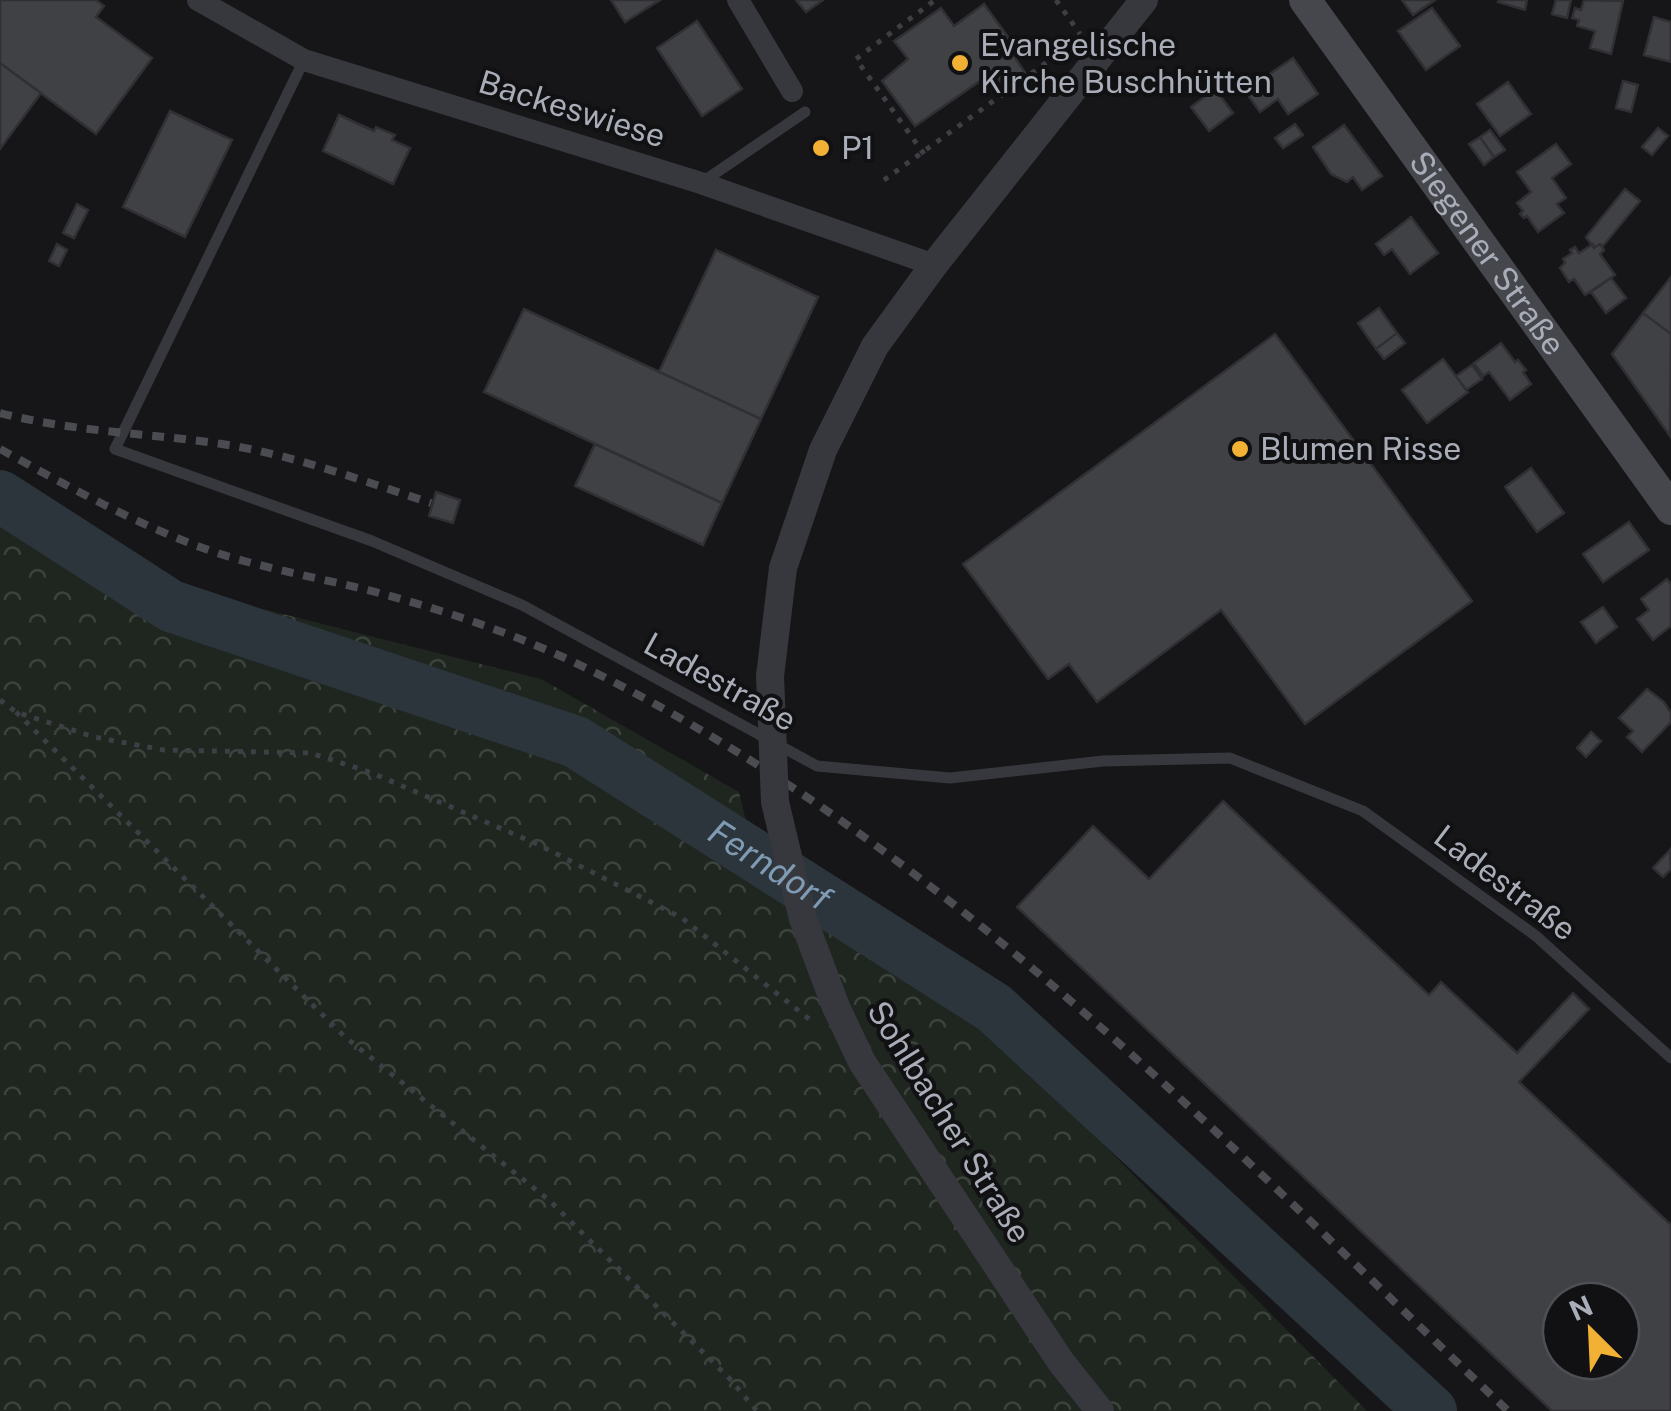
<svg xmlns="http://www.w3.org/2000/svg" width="1671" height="1411" font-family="'Public Sans',sans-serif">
<defs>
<pattern id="forest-crowns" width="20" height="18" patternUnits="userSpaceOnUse" patternTransform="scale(2.5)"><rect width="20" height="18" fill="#1e261f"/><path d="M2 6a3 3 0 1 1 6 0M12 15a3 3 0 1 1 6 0" fill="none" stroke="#3c433d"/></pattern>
</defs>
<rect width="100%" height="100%" fill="#161618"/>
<path fill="url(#forest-crowns)" d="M0,473l171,113 370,93 198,113 19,79 231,158 378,382h-1367z"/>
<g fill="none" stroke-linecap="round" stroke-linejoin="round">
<path stroke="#2c353c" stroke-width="52" id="s1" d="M0,496l171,110 405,136 418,266 437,403"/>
</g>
<path fill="#404145" stroke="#303034" stroke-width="2.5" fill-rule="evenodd" d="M0,0h96l8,6 -8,11 56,41 -56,76 -96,-71z
M611,0h49l-35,22z
M796,0h27l-17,12z
M1402,0h33l-22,15z
M1499,0h28l-2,10 -27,-8z
M1556,0h15l-4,18 -15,-4z
M1584,0l39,1 -12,53 -21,-6 5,-17 -18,-5 2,-6 -7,-2 3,-10 6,2z
M984,4l35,48 -5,4 12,18 -20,15 -13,-17 -78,54 -33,-45 26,-22 -14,-18 47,-33 13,18z
M1432,8l28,38 -34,24 -28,-39z
M1654,17l17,5v40l-27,-7z
M697,21l45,68 -40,27 -45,-68z
M1293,58l25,36 -30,20 -10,-15 -18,13 -15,-21z
M0,63l41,30 -41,56z
M1623,81l15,4 -7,27 -15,-4z
M1508,82l23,32 -31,22 -23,-32z
M1215,89l18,24 -24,18 -18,-24z
M170,111l62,29 -47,97 -62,-30z
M339,115l35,16 2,-4 19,8 -3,5 18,8 -17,36 -70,-33z
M1295,124l8,11 -20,13 -8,-10z
M1344,125l38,51 -20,14 -9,-13 -6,5 -16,-8 -18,-27z
M1658,128l10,8 -16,19 -10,-8z
M1490,130l15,20 -11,7 -14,-20z
M1480,137l14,20 -10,8 -15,-21z
M1556,144l15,20 -19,14 14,20 -9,6 7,9 -26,19 -11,-16 -3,2 -4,-4 3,-3 -6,-8 14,-11 -14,-20z
M1625,189l15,12 -38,46 -2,-3 -6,4 -8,-11z
M77,204l11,6 -14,28 -11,-5z
M1411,217l27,36 -28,21 -18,-25 -8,6 -8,-11z
M57,244l10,6 -8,16 -10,-5z
M1593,244l1,4 6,-4 4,6 -4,4 15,21 -30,20 -11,-16 -5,3 -9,-14 5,-5 -2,-4 9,-6 -2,-3 5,-3 4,6z
M716,250l102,47 -57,122 -102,-47z
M1671,277v57l-28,-21z
M1611,278l15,20 -20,15 -15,-21z
M1379,308l18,25 -21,16 -18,-26z
M524,309l237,110 -39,84 -238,-111z
M1643,313l28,21 -1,102 -58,-82z
M1397,333l8,10 -21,16 -8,-10z
M1275,334l197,267 -167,123 -84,-114 -124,92 -28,-38 -21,15 -85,-115z
M1501,343l14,19 3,-2 8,10 -3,2 8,12 -21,16 -21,-28 -6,4 -9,-13z
M1443,359l25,33 -41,31 -25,-33z
M1472,365l10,14 -16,11 -10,-14z
M595,444l127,59 -19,42 -128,-59z
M1531,468l33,45 -27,19 -32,-45z
M436,492l24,8 -7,23 -24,-7z
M1629,522l20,28 -46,32 -20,-28z
M1667,579l4,5v42l-18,14 -16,-21 12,-9 -8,-11z
M1603,607l14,20 -21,16 -15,-21z
M1647,689l17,13 7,11v9l-29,30 -15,-15 6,-6 -14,-13z
M1591,732l10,9 -15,16 -9,-9z
M1223,801l206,194 12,-13 76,71 56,-60 16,16 -70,73 152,143v186h-119l-535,-504 76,-81 56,53zM1561,1301h60v60h-60z
M1670,850l1,19 -8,8 -10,-9z"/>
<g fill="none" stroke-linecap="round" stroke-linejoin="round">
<path stroke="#3d3f44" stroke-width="5" stroke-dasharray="5 8" stroke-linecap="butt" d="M1056,0l24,34
M924,154l-68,-95 79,-59
M884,180l184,-133
M0,700l16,12 78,25 70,13 147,3 61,20 165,71 145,74 127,101
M16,712l328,324 206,165 179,177 28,33"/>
<path stroke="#37383d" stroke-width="11" d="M304,60l-189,389 257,92 150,64 295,161 133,12 153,-17 127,-3 133,53 173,125 135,122
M701,183l104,-71"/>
<path stroke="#37383d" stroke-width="22" d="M198,0l106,60 397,123 233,82
M738,0l54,91"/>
<path stroke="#37383d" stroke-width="28" d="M770,676l13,-108 40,-118 52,-104 59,-81 210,-265
M836,1007l26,55 199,300 39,49"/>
<path stroke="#45474d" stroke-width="32" id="s2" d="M1305,0l366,509"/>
<path stroke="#4a4c52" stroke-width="8" stroke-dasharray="12 10" stroke-linecap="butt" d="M0,413c74,19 148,20 222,31 72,11 141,37 209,59
M0,449c69,38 139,77 214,103 49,16 100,25 150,37 77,20 153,45 224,80 357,177 635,471 920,742"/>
<path stroke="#37383d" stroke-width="28" d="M770,676l5,126 28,117 33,88"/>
</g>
<g fill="#f2b134" stroke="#111113" stroke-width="4">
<circle cx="960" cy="63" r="10"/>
<circle cx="821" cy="148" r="10"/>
<circle cx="1240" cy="449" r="10"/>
</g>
<g text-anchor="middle" stroke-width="8" stroke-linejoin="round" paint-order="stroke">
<g font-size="32" fill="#a8adb8" stroke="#111113" text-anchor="start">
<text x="980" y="56">Evangelische<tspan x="980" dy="37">Kirche Buschhütten</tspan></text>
<text x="841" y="159">P1</text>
<text x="1260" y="460">Blumen Risse</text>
</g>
<g font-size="32" fill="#a8adb8" stroke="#111113">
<text transform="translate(572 109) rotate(17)" y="11">Backeswiese</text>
<text dy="11" stroke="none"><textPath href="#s2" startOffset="312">Siegener Straße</textPath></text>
<text transform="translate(720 682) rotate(29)" y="11">Ladestraße</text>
<text transform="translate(1505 883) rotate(37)" y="11">Ladestraße</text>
<text transform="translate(949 1122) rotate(58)" y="11">Sohlbacher Straße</text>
</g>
<g font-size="35" font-style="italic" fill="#7f9bb3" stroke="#111113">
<text dy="12" stroke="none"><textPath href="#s1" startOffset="860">Ferndorf</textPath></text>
</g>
</g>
<g transform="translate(1591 1331) rotate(336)"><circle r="48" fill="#111113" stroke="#4d4f55" stroke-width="2.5"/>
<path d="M0-8L18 38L0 25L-18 38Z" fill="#f2b134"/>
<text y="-15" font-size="28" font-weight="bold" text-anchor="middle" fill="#a8adb8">N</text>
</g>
</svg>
